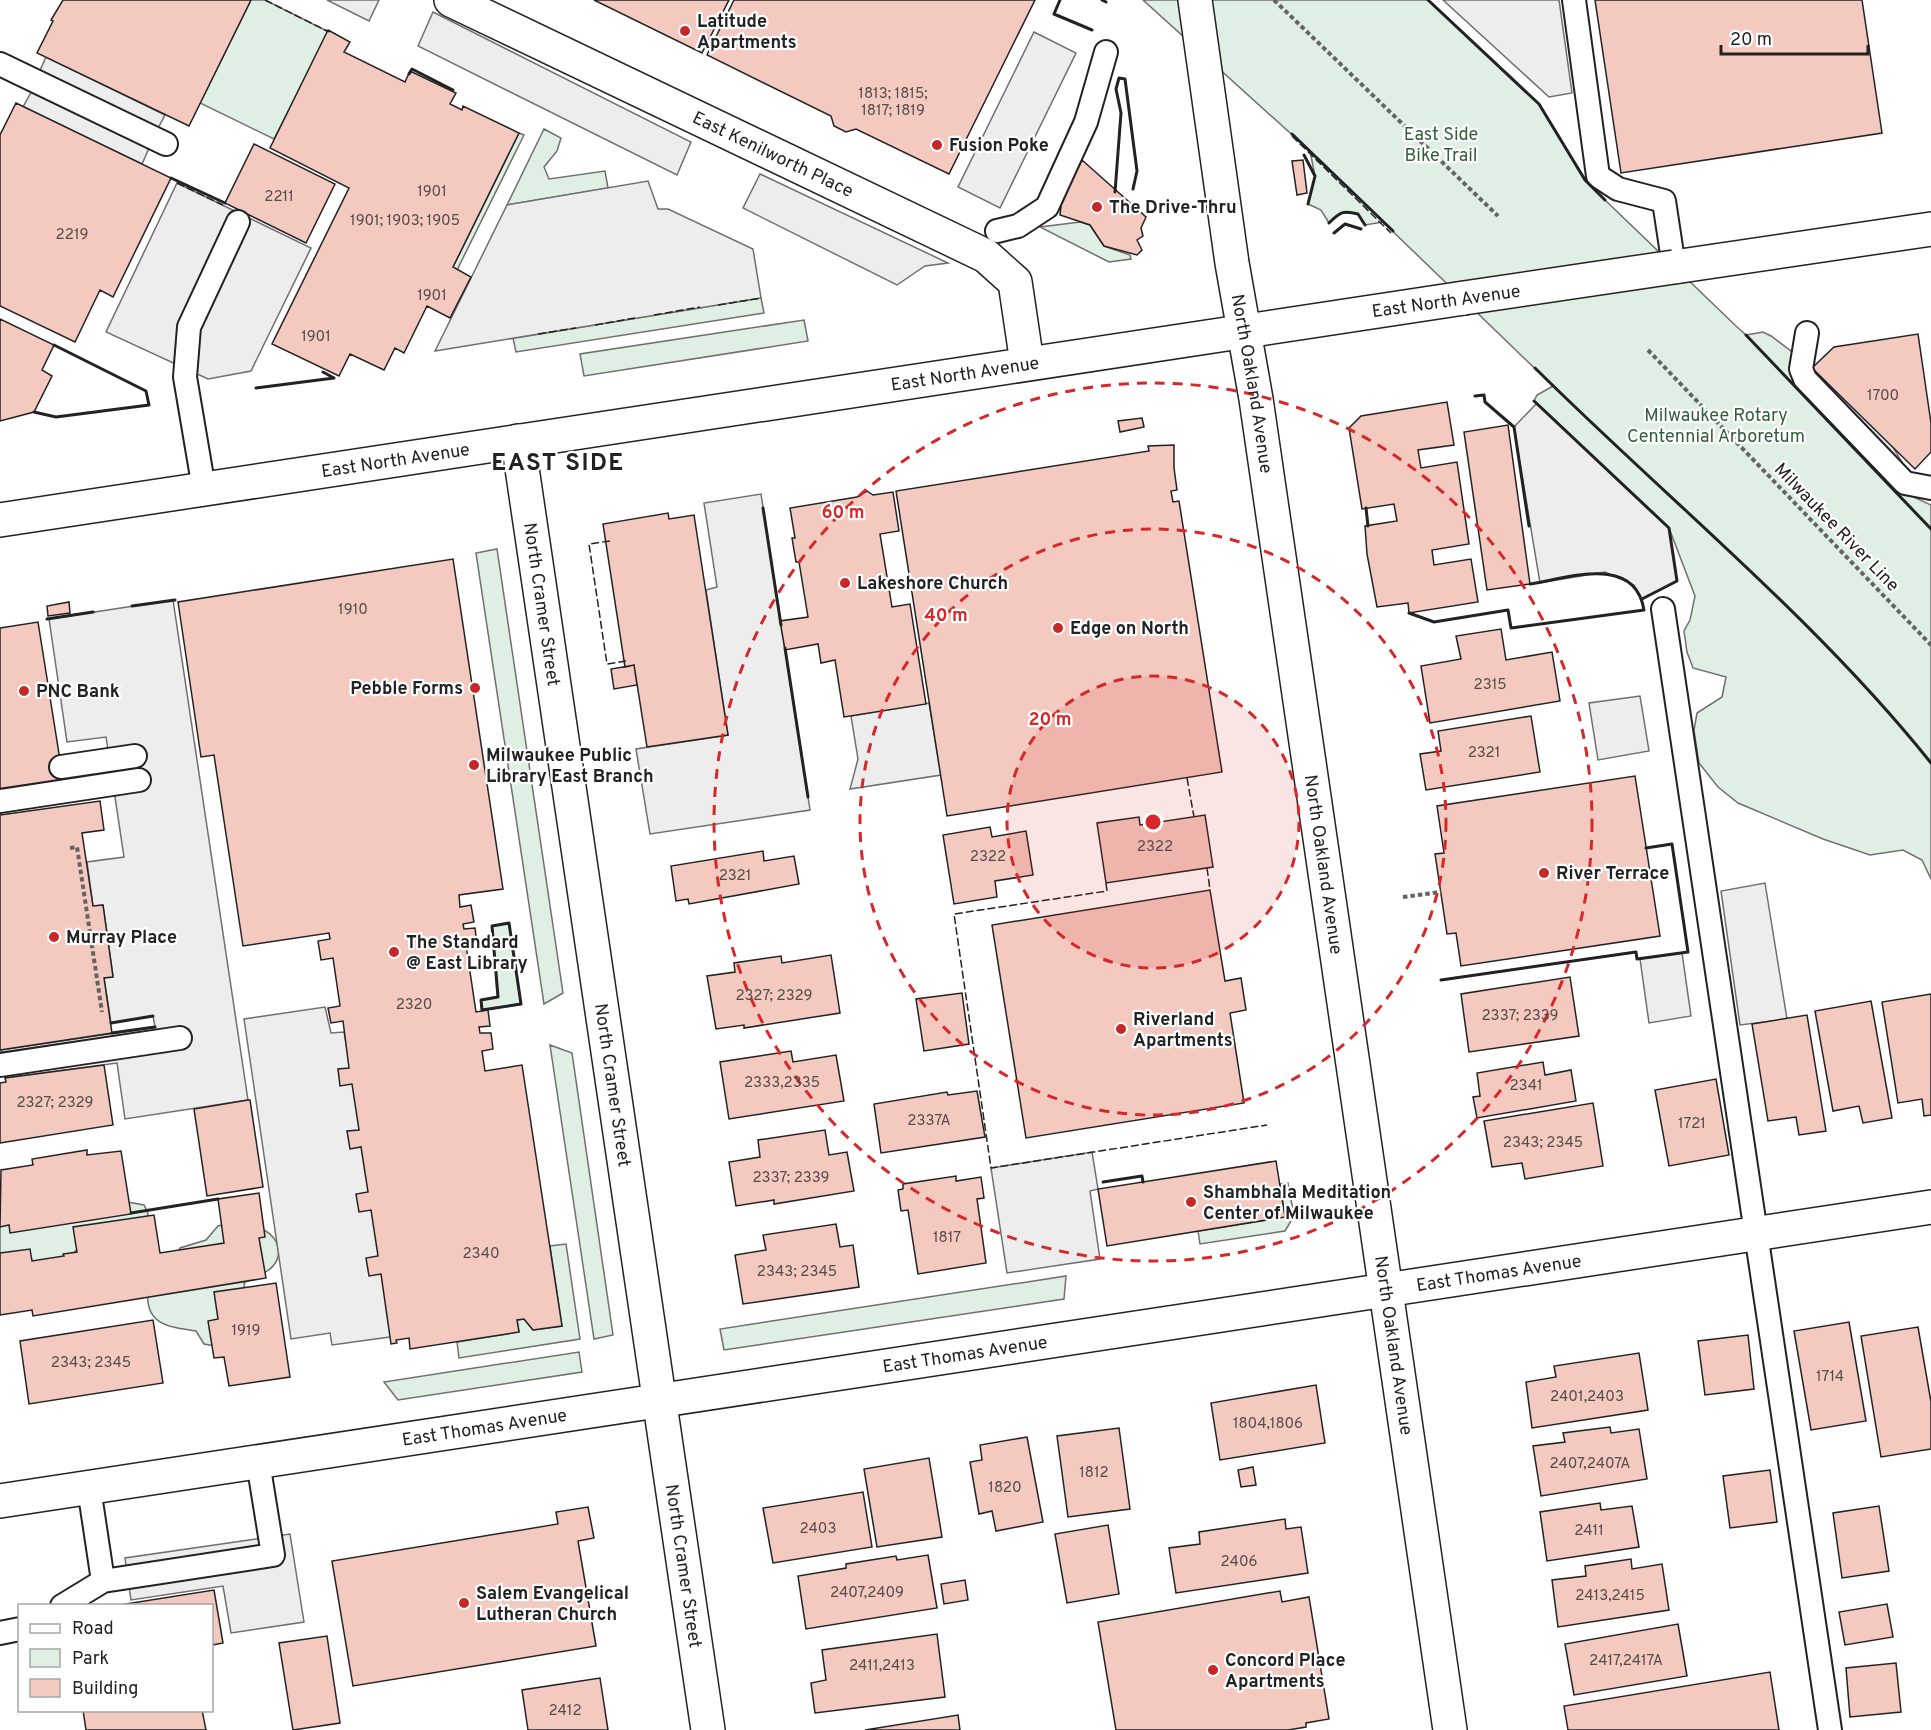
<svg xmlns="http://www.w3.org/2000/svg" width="1931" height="1730" font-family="Overpass,sans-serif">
<rect width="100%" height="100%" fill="#fff"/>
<path fill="#e0efe3" stroke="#6f6f6f" stroke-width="1.5" d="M251,0h14l64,32 -55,107 -74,-36z
M1143,0h285l111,104 46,75 20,21 131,126 10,9 17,-3 8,4 75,56 34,34 22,36 -5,20 6,10 28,13v374l-9,-19 -19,-10 -33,5 -47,-16 -85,-36 -20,-16 -19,-24 -5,-33 3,-17 25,-16 4,-20 -33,-9 -6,-16 -3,-21 6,-11 5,-24 -26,-68 -135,-127 3,-6 16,-9 -170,-164 -18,3 -7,-11c-15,-4 -18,-2 -29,9l-8,-13 -13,-6 7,-28 -5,-25z
M544,129l17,9 -4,13 -13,16 5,12 56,-8 3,17 -101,17z
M519,133l5,2 -67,135 -4,-3z
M1080,222l10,3 14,21 26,9 1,4 -22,3 -69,-35z
M761,298l3,15 -248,39 -3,-14z
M804,320l4,21 -224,35 -4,-22z
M497,549l66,444 -19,11 -68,-451z
M509,923l12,81 -39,6 -1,-10 17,-3 -6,-71z
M550,1045l22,8 41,282 -19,4z
M1288,1183l6,33 -9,15 -85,13 -2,-13 87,-14 -5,-33z
M122,1201l22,4 4,8 -2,9 -64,22 -11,12 -21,8 -50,-6v-50l10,-3z
M227,1224c10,1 24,0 33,4 30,13 22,46 -11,49l-5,7 4,28 -27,35 -17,-3 -8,-13c-27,-4 -52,-6 -48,-42l20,-20 12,-21 26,-8 12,-14z
M566,1244l14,95 -121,19 -2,-16 62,-10 -2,-12 7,-1 9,11 29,-4 -12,-80z
M1066,1276l-2,23 -340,51 -4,-21z
M579,1352l3,20 -184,28 -14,-18z"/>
<path fill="#ededed" stroke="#6f6f6f" stroke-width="1.5" d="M327,0h52l-10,21z
M1443,0h116l13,93 -23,4z
M433,12l258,130 -14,33 -259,-129z
M1034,32l42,21 -76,155 -42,-21z
M46,57l119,58 -9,17 -118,-57z
M33,89l117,57 -8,18 -119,-57z
M760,174l188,89 -23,3 -28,19 -154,-77z
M648,181l10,28h10l85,40 8,49 -326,53 72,-146z
M177,183l134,65 -60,123 -43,8 -102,-47z
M1537,403l132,125 8,53 -35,18 -8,-14 -29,-13 -65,11 -26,-156z
M761,494l49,316 -160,24 -14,-85 92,-14 -22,-145 11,-3 -13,-84z
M173,600l75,500 -123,19 -8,-56 -112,15 -4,-28 154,-23 -2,-11 -42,7 -7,-45 9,-2 -10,-71 -10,1 -6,-44 37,-5 -18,-120 -39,5 -18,-123z
M1640,696l9,55 -51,9 -9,-57z
M929,703l12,72 -91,14 8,-30 -7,-43z
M1765,883l22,136 -47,6 -19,-134z
M1682,953l9,63 -42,7 -9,-64z
M325,1007l6,26 13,-1 60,303 -72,10 -2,-12 -39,6 -47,-320z
M1092,1152l6,37 -8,2 10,68 -93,14 -16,-105z
M290,1534l14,88 -73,11 -8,-47 -92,14 -6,-42z"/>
<path fill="#f3c9c0" stroke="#222" stroke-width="1.5" d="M63,0h188l-62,126 -152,-73 16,-32 -2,-1z
M594,0h135l-27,53z
M734,0h301l-86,174 -93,-45 -10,3 -12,-6 -3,-10 -124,-61z
M1595,0h267l20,133 -261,40z
M328,30l22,12 -6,10 61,30 5,-11 46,22 -6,11 12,6 1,-4 56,27 -66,134 18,10 -21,41 -23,-12 -23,47 -9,-5 -11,22 -34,-16 -11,22 -67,-32 77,-156 -79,-40z
M16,103l155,75 -58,119 -13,-7 -25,52 -75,-36v-171z
M254,144l81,40 -29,59 -81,-40z
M1082,160l64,57 -5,11 2,8 -6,4 5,10 -5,5 -33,-9 -14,-21 -30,-10 2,-17z
M1303,160l4,33 -10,2 -5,-34z
M0,319l54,26 -12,25 10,6 -18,36 -34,9z
M1918,334l13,89v29l-16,17 -103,-101 22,-21z
M1447,402l7,43 -36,5 3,18 36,-6 12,82 -37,6 2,15 37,-6 7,43 -69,11 -1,-10 -31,4 -10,-53 -2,-28 32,-5 -3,-17 -32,5 -13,-81 12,-12z
M1142,418l2,9 -24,5 -2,-11z
M1508,425l22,159 -43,6 -23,-158z
M1174,445v23l3,22 -6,1 2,11 6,-1 43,271 -275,44 -51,-325 253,-40 -1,-5z
M867,491l6,4 20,-3 6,39 -19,3 12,73 18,-3 16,100 -82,13 -9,-57 -14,3 -3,-19 -33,6 -5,-29 28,-4 -9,-55h-3l-4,-24h3l-5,-30 67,-11z
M668,513l1,6 25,-4 34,220 -81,12 -13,-82 -9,2 -22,-143z
M453,559l50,330 -44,6 1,12 11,-2 3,17 -11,2 1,5 11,-1 2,16 -11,1 10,67 12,-2 2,16 -11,1 1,6h11l2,16 -11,2 3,20 37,-6 40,261 -29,4 -9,-11 -7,1 2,12 -109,17 -1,-11 -13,2 1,3 -6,1 -10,-70 -12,2 -3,-18 12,-2 -7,-46 -12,2 -3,-18 12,-2 -7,-45 -11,2 -3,-18 12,-1 -7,-46 -12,2 -2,-17 11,-1 -6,-47 -12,2 -3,-15 12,-2 -7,-48 -12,2 -3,-19 12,-2 -1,-6 -86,13 -29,-191 -13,2 -23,-155z
M69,602l1,11 -22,3 -1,-10z
M38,622l26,163 -64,10v-167z
M1501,629l5,31 46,-8 8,49 -130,22 -9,-57 40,-7 -5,-23z
M634,665l3,20 -23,4 -3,-20z
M1531,716l9,56 -114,18 -6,-36 21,-3 -3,-20z
M1635,776l25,160 -199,30 -5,-33 -9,1 -12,-80 9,-1 -7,-47z
M100,801l4,29 -22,3 11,73 10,-1 10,72 -9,1 8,55 -112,17v-235z
M1205,815l8,52 -107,16 -9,-60 42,-6 1,8z
M990,827l2,10 34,-6 7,44 -38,6 2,16 -43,7 -11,-69z
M763,851l1,10 30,-5 5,28 -110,20 -1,-5 -12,2 -5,-35z
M1210,890l15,91 16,-3 5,32 -16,3 14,90 -218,35 -34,-213z
M831,955l9,58 -96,15v-3l-28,4 -9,-53 28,-4 -1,-9 47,-7 1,7z
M1570,977l9,59 -110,16 -8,-58z
M962,993l7,51 -45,7 -8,-52z
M1931,994v121l-7,1 -2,-17 -24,4 -16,-101z
M1871,1001l21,117 -29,5 -4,-17 -26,5 -18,-100z
M1807,1015l19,116 -27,4 -3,-18 -28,4 -16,-97z
M791,1051l2,11 43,-7 8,46 -115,18 -9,-57z
M1543,1062l2,13 26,-5 5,31 -99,17 -4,-21 7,-1 -3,-23z
M104,1065l9,60 -113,18v-60l6,-1 -1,-4z
M1716,1079l13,76 -60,11 -14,-76z
M977,1091l8,46 -104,16 -7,-49 73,-12 1,3z
M248,1100h2l13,87 -56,9 -13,-87z
M1593,1103l10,63 -78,13 -3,-16 -30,4 -8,-46z
M825,1130l4,25 18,-3 7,39 -80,13v-4l-38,6 -7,-44 31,-5 -2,-17z
M87,1150v5l34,-4 10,63 -121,19 -1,-8 -9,2 1,-57 32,-5 -1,-6z
M1276,1161l9,56 -178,29 -9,-57z
M956,1176v5l25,-4 3,21 -7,1 9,64 -68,11 -10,-64 -7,1 -3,-21 5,-1v-5z
M259,1193l6,44 -6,1 7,40 -233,38 -1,-6 -32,5v-62l30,-4 2,12 32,-5 -1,-2 14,-2 -4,-25 81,-12 6,38 64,-10 -6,-44z
M836,1224l4,23 13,-2 6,42 -116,17 -8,-49 31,-5 -3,-15z
M276,1283l14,94 -61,9 -5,-29 -10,1 -6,-37 10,-2 -4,-27z
M153,1320l10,63 -134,21 -9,-63z
M1849,1322l17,99 -55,9 -17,-99z
M1918,1327l13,75v47l-50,8 -20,-121z
M1748,1335l6,54 -49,6 -7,-54z
M1639,1353l9,57 -116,18 -6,-46 30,-5 -2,-11z
M1316,1385l9,58 -105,17 -9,-57z
M1610,1427l1,6 28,-4 8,50 -106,17 -8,-50 32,-4 -2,-9z
M1119,1428l11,81 -62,8 -11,-81z
M1027,1437l16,85 -47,9 -4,-20 -13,3 -9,-52 12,-2 -2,-15z
M929,1458l13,79 -65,10 -13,-78z
M1253,1467l3,18 -15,2 -3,-17z
M1770,1470l7,52 -47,6 -7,-52z
M863,1492l9,55 -99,16 -10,-55z
M1600,1503l1,7 31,-4 7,41 -92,14 -7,-49z
M1879,1506l10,65 -47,7 -9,-65z
M588,1507l6,31 -16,3 18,105 -243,40 -21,-125 226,-37 -2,-12z
M1285,1519l1,10 15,-2 7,46 -132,20 -7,-45 31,-4 -1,-12z
M1108,1525l11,69 -52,9 -12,-69z
M928,1555l9,53 -131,21 -8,-53 48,-8v-4l50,-8 1,4z
M1631,1559l1,10 30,-5 7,46 -111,17 -6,-47 34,-4 -1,-10z
M965,1580l3,20 -24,4 -3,-20z
M214,1590l9,53 -11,2v-39h-99z
M1280,1591l2,11 27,-5 20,122 -23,4v4l-18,3h-172l-18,-108z
M1887,1604l6,33 -48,8 -6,-33z
M1678,1624l9,52 -113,19 -9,-51z
M937,1634l8,63 -130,16 -4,-30 15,-3 -4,-30z
M327,1636l13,87 -47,7 -14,-87z
M1896,1663l5,49 -51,5 -4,-49z
M1770,1672l9,58h-211l-4,-24z
M600,1678l8,52h-80l-6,-40z
M83,1710h119l4,20h-120z
M958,1715l2,15h-95z"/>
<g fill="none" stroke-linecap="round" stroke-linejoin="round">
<defs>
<path id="lane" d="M1574,0l24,176 20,13 46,12 10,66
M0,64l166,80
M997,231l21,-5 29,-19 39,-85 20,-70
M1807,333l-6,36 4,10 100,104 26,5
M204,489l-19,-112 4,-50 49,-105
M1663,609l167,1121
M61,767l74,-11
M0,801l139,-21
M0,1065l180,-27
M103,1581l170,-26 -15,-93
M62,1606l41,-25 -14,-93
M0,1633l20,-4"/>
<g id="street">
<path id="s1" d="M451,0l535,256 29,26 12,81"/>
<path id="s2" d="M518,441l190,1289"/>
<path id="s3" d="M0,1501l1931,-294"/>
</g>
<g id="secondary">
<path id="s4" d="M1195,0l37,263 24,136 194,1331"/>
<path d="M1674,267l257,-38"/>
<path id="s5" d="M0,520l1464,-222"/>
</g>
</defs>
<use href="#lane" stroke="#222" stroke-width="26"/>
<use href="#street" stroke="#222" stroke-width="36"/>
<use href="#secondary" stroke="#222" stroke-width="36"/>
<path stroke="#646464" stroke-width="4" stroke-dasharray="4.5 3" stroke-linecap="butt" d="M1274,0l224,216
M1648,350l283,295
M70,848l7,-1 25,165
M1403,897l38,-5"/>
<use href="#lane" stroke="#fff" stroke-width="22"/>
<use href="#street" stroke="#fff" stroke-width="33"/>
<use href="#secondary" stroke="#fff" stroke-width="33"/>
<defs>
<path id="secondary-bridge" d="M1464,298l210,-31"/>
</defs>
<use href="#secondary-bridge" stroke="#222" stroke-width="36" stroke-linecap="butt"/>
<use href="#secondary-bridge" stroke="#fff" stroke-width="33"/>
<path stroke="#222" stroke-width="1.5" stroke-dasharray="8 3" stroke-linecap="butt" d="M265,0l64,32
M1292,136l99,97
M177,183l46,22
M718,305l43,-7
M654,315l46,-8
M595,325l40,-7
M538,334l38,-6
M610,541l-21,3 18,120 19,-3
M1187,778l7,39
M1207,868l3,22
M1106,883l1,8 -153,23 37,254 276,-43"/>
<path stroke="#222" stroke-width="3" d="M1060,0l-6,14 38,16
M1102,0l4,2
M1428,0l111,104 46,76 20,20
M409,74l3,-5 41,21
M1292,134l101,97
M1304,155l11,21 -7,28
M171,178l54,25
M1115,192l6,-79 -5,-24 3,-11 6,1 12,92 -4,18
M1329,223c11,-11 14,-13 29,-9l7,11
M1334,233l11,-9 16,5
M1746,335l185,194
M1535,368c132,131 280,250 396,395
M256,388l78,-10 -11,-6
M1475,396l9,-1 1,7 29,25 15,99
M1534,401l135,127 8,53 -35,18
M34,412l22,5 93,-12 -3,-14 -92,-46
M763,508l18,117
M1366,508l2,18
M132,606l43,-6
M1409,613l25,9 74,-12 3,18 133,-18c-9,-56 -76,-32 -114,-26
M47,619l46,-7
M785,648l23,149
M509,923l12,81 -39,6 -1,-10 17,-3 -6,-71z
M1441,980l195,-28 1,7 51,-7 -16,-108 -26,4
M111,1023l42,-7
M112,1033l43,-6
M1103,1182l39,-6 1,6
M131,1213l87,-14"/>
</g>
<circle cx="1153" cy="822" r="146" fill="#d62828" fill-opacity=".12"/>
<g fill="none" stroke="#d62828" stroke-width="3" stroke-dasharray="10 8">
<circle cx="1153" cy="822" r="146"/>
<circle cx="1153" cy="822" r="293"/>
<circle cx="1153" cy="822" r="439"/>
</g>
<g fill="#c62828" stroke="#fff" stroke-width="2">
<circle cx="685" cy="31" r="6"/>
<circle cx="937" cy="145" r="6"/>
<circle cx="1097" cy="207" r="6"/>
<circle cx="845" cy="583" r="6"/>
<circle cx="1058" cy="628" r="6"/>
<circle cx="475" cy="688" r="6"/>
<circle cx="24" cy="691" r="6"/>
<circle cx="474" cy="765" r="6"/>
<circle cx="1544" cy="873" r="6"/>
<circle cx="54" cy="937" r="6"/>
<circle cx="394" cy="952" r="6"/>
<circle cx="1121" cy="1029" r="6"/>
<circle cx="1191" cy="1202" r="6"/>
<circle cx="464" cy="1603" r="6"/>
<circle cx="1213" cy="1670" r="6"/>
</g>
<g text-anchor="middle" stroke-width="4.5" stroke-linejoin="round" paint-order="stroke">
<g font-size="15" fill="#564c4a">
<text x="893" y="98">1813; 1815;<tspan x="893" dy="17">1817; 1819</tspan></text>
<text x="432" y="196">1901</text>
<text x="279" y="201">2211</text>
<text x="405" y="225">1901; 1903; 1905</text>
<text x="72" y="239">2219</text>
<text x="432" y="300">1901</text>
<text x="316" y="341">1901</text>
<text x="1883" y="400">1700</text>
<text x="353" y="614">1910</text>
<text x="1490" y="689">2315</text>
<text x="1484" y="757">2321</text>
<text x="1155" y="851">2322</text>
<text x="988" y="861">2322</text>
<text x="735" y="880">2321</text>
<text x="774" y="1000">2327; 2329</text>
<text x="414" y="1009">2320</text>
<text x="1520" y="1020">2337; 2339</text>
<text x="782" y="1087">2333,2335</text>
<text x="1526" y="1090">2341</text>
<text x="55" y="1107">2327; 2329</text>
<text x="929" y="1125">2337A</text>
<text x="1692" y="1128">1721</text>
<text x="1543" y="1147">2343; 2345</text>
<text x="791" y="1182">2337; 2339</text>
<text x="947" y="1242">1817</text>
<text x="481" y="1258">2340</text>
<text x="797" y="1276">2343; 2345</text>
<text x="246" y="1335">1919</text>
<text x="91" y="1367">2343; 2345</text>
<text x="1830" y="1381">1714</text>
<text x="1587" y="1401">2401,2403</text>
<text x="1268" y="1428">1804,1806</text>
<text x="1590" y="1468">2407,2407A</text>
<text x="1094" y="1477">1812</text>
<text x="1005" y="1492">1820</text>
<text x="818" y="1533">2403</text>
<text x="1589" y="1535">2411</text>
<text x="1239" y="1566">2406</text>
<text x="867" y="1597">2407,2409</text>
<text x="1610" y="1600">2413,2415</text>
<text x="1626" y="1665">2417,2417A</text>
<text x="882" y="1670">2411,2413</text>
<text x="565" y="1715">2412</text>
</g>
<g font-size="18" font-weight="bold" fill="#222" stroke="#fff" text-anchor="start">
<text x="697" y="27">Latitude<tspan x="697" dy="21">Apartments</tspan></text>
<text x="949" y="151">Fusion Poke</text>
<text x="1109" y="213">The Drive-Thru</text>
<text x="857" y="589">Lakeshore Church</text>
<text x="1070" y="634">Edge on North</text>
<text x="463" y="694" text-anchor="end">Pebble Forms</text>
<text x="36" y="697">PNC Bank</text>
<text x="486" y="761">Milwaukee Public<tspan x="486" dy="21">Library East Branch</tspan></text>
<text x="1556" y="879">River Terrace</text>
<text x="66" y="943">Murray Place</text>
<text x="406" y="948">The Standard<tspan x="406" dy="21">@ East Library</tspan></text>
<text x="1133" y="1025">Riverland<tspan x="1133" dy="21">Apartments</tspan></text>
<text x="1203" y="1198">Shambhala Meditation<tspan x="1203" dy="21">Center of Milwaukee</tspan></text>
<text x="476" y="1599">Salem Evangelical<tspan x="476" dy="21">Lutheran Church</tspan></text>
<text x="1225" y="1666">Concord Place<tspan x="1225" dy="21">Apartments</tspan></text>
</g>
<g font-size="18" fill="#2f5e38" stroke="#fff">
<text x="1441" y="140">East Side<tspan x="1441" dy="21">Bike Trail</tspan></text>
<text x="1716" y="421">Milwaukee Rotary<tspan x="1716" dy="21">Centennial Arboretum</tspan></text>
</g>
<g font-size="18" fill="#222" stroke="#fff">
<text dy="6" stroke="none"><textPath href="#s1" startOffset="357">East Kenilworth Place</textPath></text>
<text transform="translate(1446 301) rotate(-8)" y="6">East North Avenue</text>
<text dy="6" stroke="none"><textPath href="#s5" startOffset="976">East North Avenue</textPath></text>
<text dy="6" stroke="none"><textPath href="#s4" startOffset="388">North Oakland Avenue</textPath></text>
<text dy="6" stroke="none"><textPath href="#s5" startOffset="400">East North Avenue</textPath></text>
<text transform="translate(1837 527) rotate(46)" y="6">Milwaukee River Line</text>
<text dy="6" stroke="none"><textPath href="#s2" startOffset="165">North Cramer Street</textPath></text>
<text dy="6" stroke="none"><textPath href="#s4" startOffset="874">North Oakland Avenue</textPath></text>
<text dy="6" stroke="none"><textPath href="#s2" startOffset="651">North Cramer Street</textPath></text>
<text dy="6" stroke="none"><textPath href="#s3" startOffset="1516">East Thomas Avenue</textPath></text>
<text dy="6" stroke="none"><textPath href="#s4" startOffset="1360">North Oakland Avenue</textPath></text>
<text dy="6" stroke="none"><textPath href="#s3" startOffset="976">East Thomas Avenue</textPath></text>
<text dy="6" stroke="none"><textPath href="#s3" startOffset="490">East Thomas Avenue</textPath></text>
<text dy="6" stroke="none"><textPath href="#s2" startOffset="1137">North Cramer Street</textPath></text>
</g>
<g font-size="24" font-weight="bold" letter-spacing="1.5" fill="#222" stroke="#fff">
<text x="558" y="470">EAST SIDE</text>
</g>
</g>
<circle cx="1153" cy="822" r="9" fill="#d62828" stroke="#fff" stroke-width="3"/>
<g font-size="18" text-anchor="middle" font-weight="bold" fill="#d62828" stroke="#fff" stroke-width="4.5" stroke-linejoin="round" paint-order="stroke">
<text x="843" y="518">60 m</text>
<text x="946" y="621">40 m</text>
<text x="1050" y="725">20 m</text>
</g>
<rect x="18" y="1604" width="195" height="108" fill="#ffffff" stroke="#a7a7a7" stroke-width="1.5"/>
<rect x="30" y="1624" width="30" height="9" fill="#ffffff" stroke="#a7a7a7" stroke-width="1.5"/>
<text x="72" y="1634" font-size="18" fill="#222222">Road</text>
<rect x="30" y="1649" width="30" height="18" fill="#e0efe3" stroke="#a7a7a7" stroke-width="1.5"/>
<text x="72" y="1664" font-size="18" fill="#222222">Park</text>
<rect x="30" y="1679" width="30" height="18" fill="#f3c9c0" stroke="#a7a7a7" stroke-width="1.5"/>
<text x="72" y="1694" font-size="18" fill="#222222">Building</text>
<path d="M1721 45v9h147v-9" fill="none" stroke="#222222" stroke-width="3"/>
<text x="1730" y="45" font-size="18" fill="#222222" stroke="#ffffff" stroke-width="4.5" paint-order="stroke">20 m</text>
</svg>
